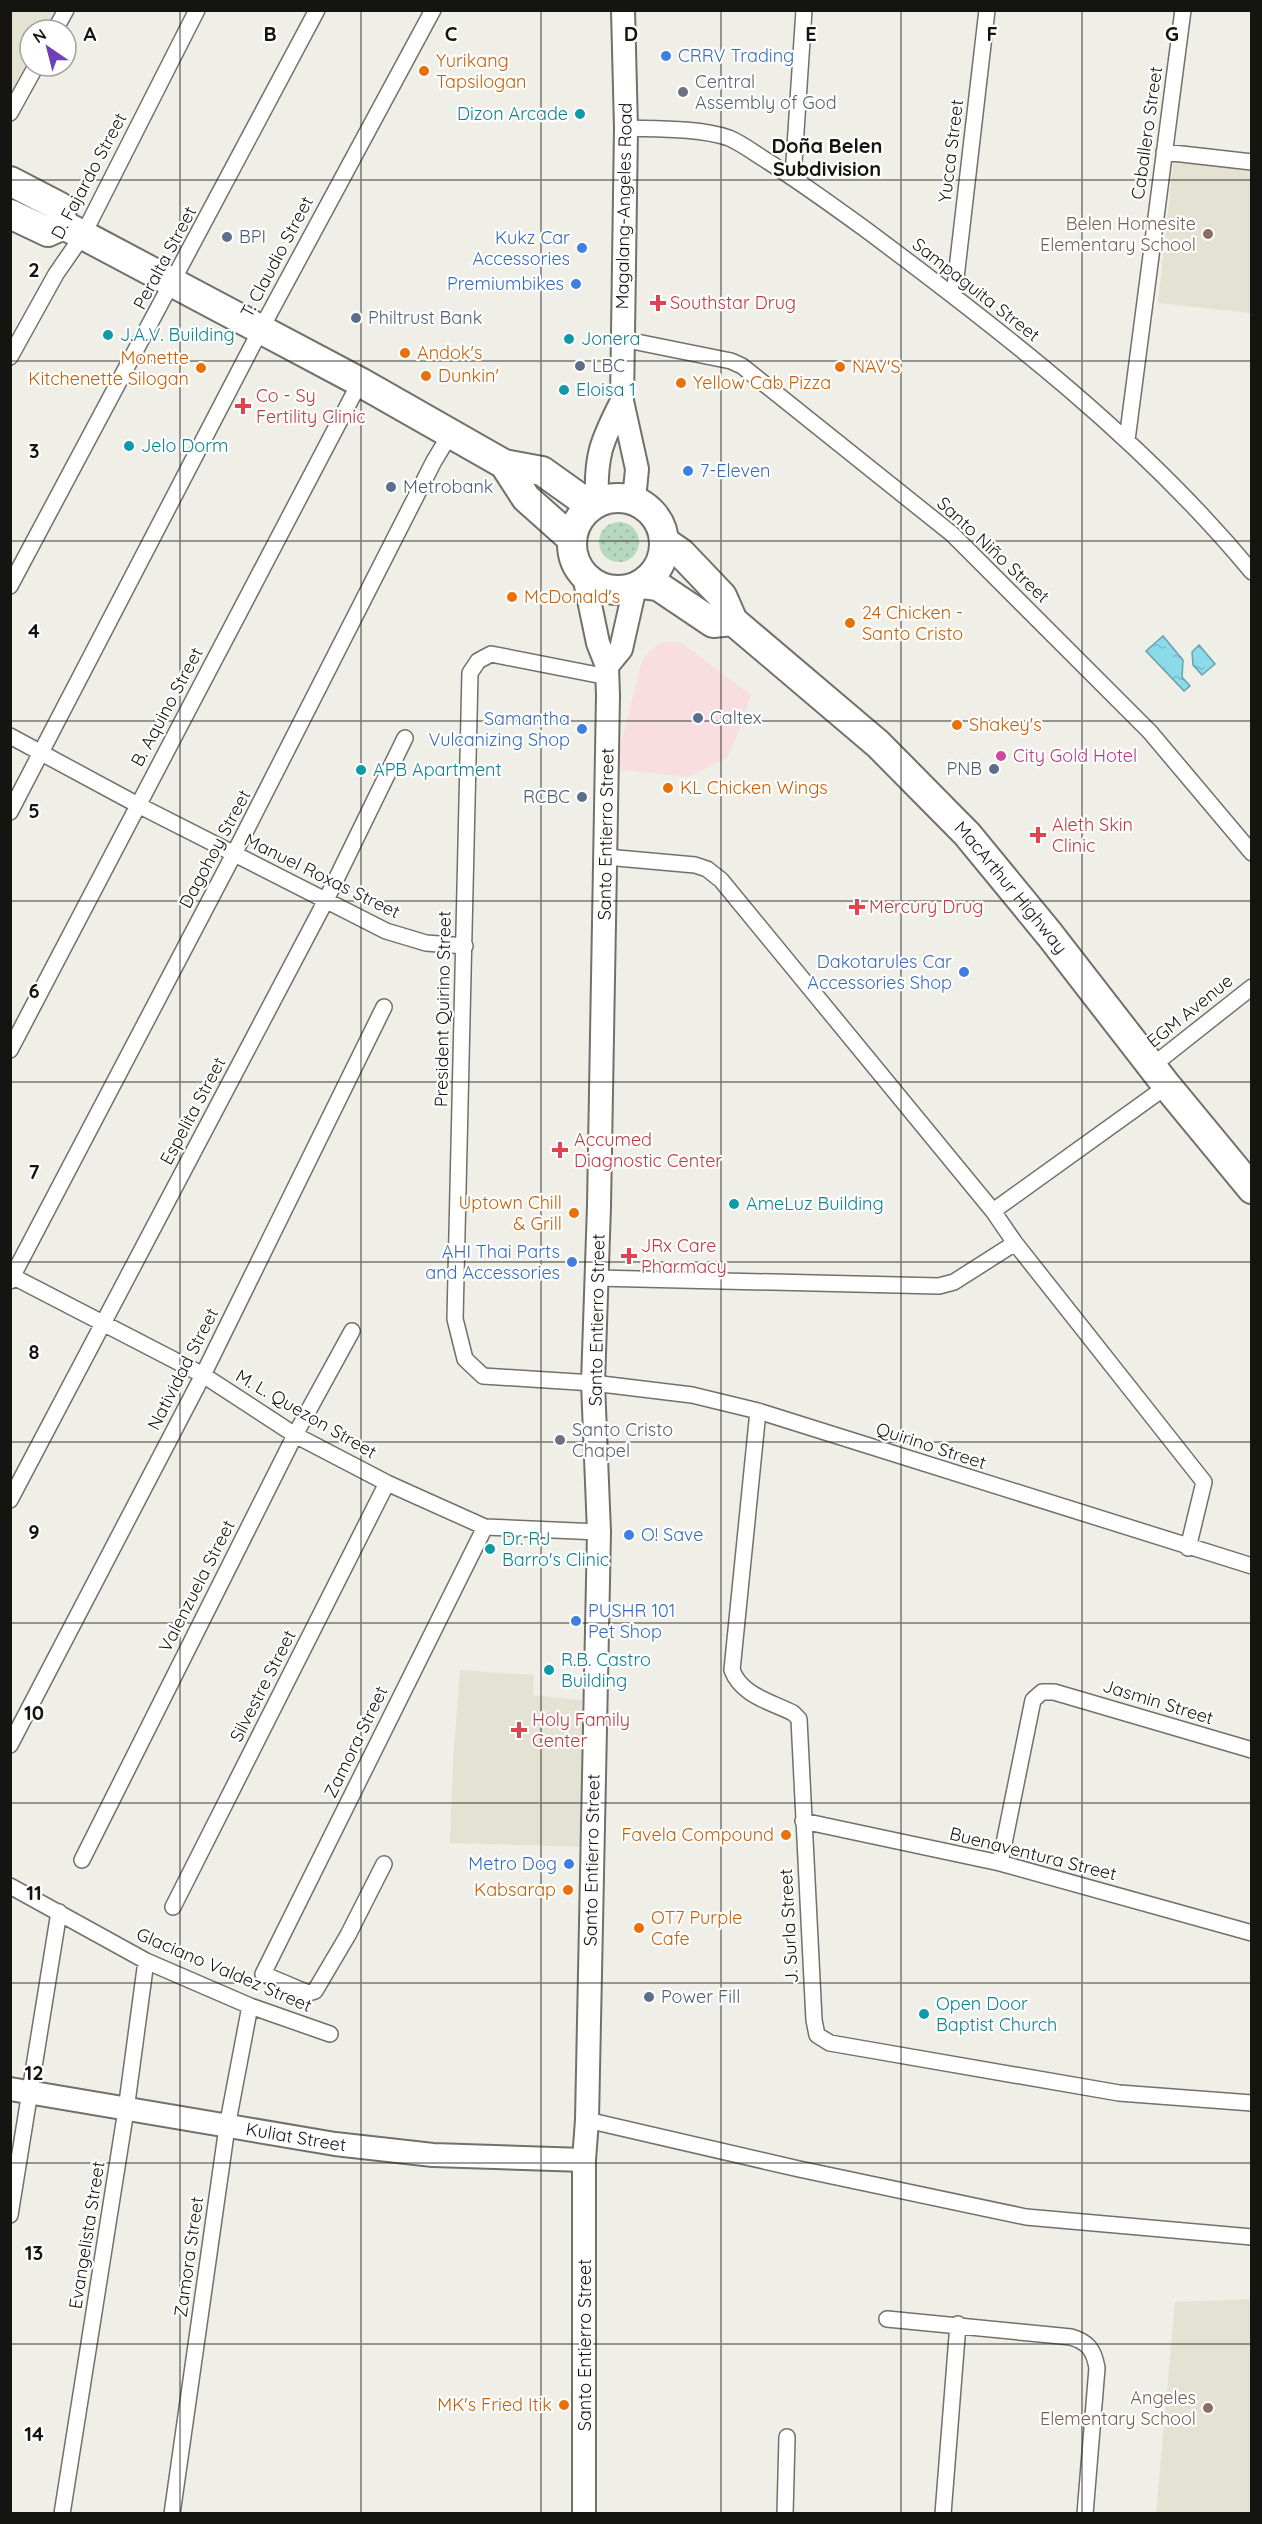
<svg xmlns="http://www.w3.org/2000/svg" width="1262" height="2524" font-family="Quicksand,sans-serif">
<defs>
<pattern id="grass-dots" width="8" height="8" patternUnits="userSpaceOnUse" patternTransform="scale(1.5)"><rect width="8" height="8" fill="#b5d8bf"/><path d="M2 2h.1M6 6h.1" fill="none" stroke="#9bb8a3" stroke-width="1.8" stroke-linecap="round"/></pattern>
<pattern id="water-ripples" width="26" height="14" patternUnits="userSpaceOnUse" patternTransform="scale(1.5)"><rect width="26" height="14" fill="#8cdbea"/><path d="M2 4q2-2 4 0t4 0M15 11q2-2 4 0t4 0" fill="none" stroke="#78bbc8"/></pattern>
</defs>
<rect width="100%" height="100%" fill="#f0efe7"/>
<path fill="#f8dde1" d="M661,642h19l71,53 -10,30 -14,33 -39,19 -73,-8 25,-102 5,-11z"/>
<path fill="#e4e2d3" d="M11,11h52l-11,19h-22v36l-19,41z
M1174,157l77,8v148l-93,-10z
M460,1670l74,5 -1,20 49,5 1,147 -133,-4 3,-82z
M1251,2299v214h-95l19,-211z"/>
<path fill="url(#grass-dots)" d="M599 542a20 20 0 1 1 40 0a20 20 0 1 1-40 0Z"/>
<path fill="url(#water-ripples)" stroke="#689fa9" stroke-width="1.5" d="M1163,636l20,24 -1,17 8,9 -6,5 -38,-40z
M1199,645l16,19 -13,11 -9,-10 -1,-13z"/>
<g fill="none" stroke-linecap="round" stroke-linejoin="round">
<defs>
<path id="street" d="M55,30l11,-20
M10,113l26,-47
M626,128c31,1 74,0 103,10 12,5 24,14 35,21 35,22 68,46 101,70 138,103 276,209 387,343
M1164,152l88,10
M793,177l11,-167
M954,295l33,-285
M622,339l109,22 11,5 210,168 198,198 102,121
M10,357l46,-83 27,-39 114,-225
M1127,440l56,-430
M10,586l307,-576
M608,677l-117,-23 -13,7 -8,12 -15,646 10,40 18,17 110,7 99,12 66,16 494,155
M10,736l128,69 248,126 40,12 39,3
M10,812l251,-483 172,-319
M606,857l89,8 12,4 14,11 272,331 22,32 189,239 -16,66
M10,1050l350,-668
M1152,1066l100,-79
M993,1211l174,-125
M10,1275l193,100 92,60 92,48 98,44 114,5
M596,1278l343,8 15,-4 61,-39
M10,1281l224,-427 200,-393 17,-28
M758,1411l-26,259c9,25 39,32 61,43l6,6 15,301 3,15 13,8 289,50 133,10
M10,1500l315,-598 80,-164
M10,1745l193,-370 181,-368
M803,1821l197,42 252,70
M82,1860l213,-425 57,-104
M1000,1863l33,-163 9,-8h12l198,58
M384,1864l-36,71 -33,56 -7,2 -45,-19 222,-447
M10,1886l136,75 104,45 80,28
M173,1907l214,-424
M587,2120l212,49 227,48 226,20
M10,2215l49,-303
M887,2319l184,18c17,5 23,13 26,31l-12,146
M62,2514l64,-404 20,-149
M172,2514l55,-387 23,-121
M785,2514l2,-77
M943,2514l15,-190"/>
<g id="secondary">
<path d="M623,10l3,118 -4,273 15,68 -3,31"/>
<path d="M597,503c-2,-47 4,-61 25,-102"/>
<path d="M584,576l14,67 9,23 1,30 -9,510 -6,177 6,149 -12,588 -3,40v354"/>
<path d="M607,666l14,-17 14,-62"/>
<path id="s1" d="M10,2089l325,55 98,11 151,5"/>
</g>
<g id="highway">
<path d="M10,181l50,26 3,18"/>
<path d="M10,214l38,18 15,-7 20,10 277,147 144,82 38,7 49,35"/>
<path d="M504,464l22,34 46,41"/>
<circle cx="618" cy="544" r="46"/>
<path id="s2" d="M665,542l16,11 41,43 11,25 145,123 89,90 83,101 117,151 85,103"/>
<path d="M642,584l16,2 55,37 20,-2"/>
</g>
</defs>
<use href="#street" stroke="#727069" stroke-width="18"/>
<use href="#secondary" stroke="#727069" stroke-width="26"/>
<use href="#highway" stroke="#727069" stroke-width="32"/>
<use href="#street" stroke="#fff" stroke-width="15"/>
<use href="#secondary" stroke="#fff" stroke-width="22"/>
<use href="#highway" stroke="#fff" stroke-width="28"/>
</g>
<path fill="none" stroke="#141411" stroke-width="1.5" stroke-opacity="0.55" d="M180,10v2504M361,10v2504M541,10v2504M721,10v2504M901,10v2504M1082,10v2504M10,180h1242M10,361h1242M10,541h1242M10,721h1242M10,901h1242M10,1082h1242M10,1262h1242M10,1442h1242M10,1623h1242M10,1803h1242M10,1983h1242M10,2163h1242M10,2344h1242"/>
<g fill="#3f7fe0" stroke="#fff" stroke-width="2">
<circle cx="666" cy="56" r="6"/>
<circle cx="582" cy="248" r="6"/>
<circle cx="576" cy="284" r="6"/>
<circle cx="688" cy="471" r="6"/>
<circle cx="582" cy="729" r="6"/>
<circle cx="964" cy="972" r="6"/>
<circle cx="572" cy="1262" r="6"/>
<circle cx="629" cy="1535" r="6"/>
<circle cx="576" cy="1621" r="6"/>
<circle cx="569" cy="1864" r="6"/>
</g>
<g fill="#e8710a" stroke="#fff" stroke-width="2">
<circle cx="424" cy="71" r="6"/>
<circle cx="405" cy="353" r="6"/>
<circle cx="840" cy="367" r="6"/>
<circle cx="201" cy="368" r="6"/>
<circle cx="426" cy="376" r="6"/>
<circle cx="681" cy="383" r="6"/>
<circle cx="512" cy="597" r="6"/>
<circle cx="850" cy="623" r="6"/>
<circle cx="957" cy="725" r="6"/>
<circle cx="668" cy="788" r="6"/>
<circle cx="574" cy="1213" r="6"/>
<circle cx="786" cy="1835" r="6"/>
<circle cx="568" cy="1890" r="6"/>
<circle cx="639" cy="1928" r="6"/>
<circle cx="564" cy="2405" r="6"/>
</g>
<g fill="#6b7280" stroke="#fff" stroke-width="2">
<circle cx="683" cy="92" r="6"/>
<circle cx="560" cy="1440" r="6"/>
</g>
<g fill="#0f9aa8" stroke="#fff" stroke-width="2">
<circle cx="580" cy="114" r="6"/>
<circle cx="108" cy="335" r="6"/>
<circle cx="569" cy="339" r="6"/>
<circle cx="564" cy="390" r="6"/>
<circle cx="129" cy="446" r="6"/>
<circle cx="361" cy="770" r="6"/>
<circle cx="734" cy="1204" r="6"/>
<circle cx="490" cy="1549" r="6"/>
<circle cx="549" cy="1670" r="6"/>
<circle cx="924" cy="2014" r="6"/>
</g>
<g fill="#8d6e63" stroke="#fff" stroke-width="2">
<circle cx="1208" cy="234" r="6"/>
<circle cx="1208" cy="2408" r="6"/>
</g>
<g fill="#5c6f8a" stroke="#fff" stroke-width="2">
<circle cx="227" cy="237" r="6"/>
<circle cx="356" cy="318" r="6"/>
<circle cx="580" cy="366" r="6"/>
<circle cx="391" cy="487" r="6"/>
<circle cx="698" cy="718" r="6"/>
<circle cx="994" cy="769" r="6"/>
<circle cx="582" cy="797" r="6"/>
<circle cx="649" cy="1997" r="6"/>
</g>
<g fill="#e0444e" stroke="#fff" stroke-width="2">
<path d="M655 294h6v6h6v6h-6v6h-6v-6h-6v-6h6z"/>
<path d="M240 397h6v6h6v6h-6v6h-6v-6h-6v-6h6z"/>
<path d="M1035 826h6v6h6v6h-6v6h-6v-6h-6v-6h6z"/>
<path d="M854 898h6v6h6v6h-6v6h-6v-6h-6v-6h6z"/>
<path d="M557 1141h6v6h6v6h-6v6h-6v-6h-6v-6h6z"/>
<path d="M626 1247h6v6h6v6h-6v6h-6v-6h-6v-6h6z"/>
<path d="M516 1721h6v6h6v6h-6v6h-6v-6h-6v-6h6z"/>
</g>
<circle fill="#d1479c" stroke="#fff" stroke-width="2" cx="1001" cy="756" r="6"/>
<g text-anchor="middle" stroke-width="4.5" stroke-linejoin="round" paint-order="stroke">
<g font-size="18" fill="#366cbe" stroke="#fff" text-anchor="end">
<text x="678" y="62" text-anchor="start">CRRV Trading</text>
<text x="570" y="244">Kukz Car<tspan x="570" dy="21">Accessories</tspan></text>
<text x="564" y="290">Premiumbikes</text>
<text x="700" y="477" text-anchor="start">7-Eleven</text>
<text x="570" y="725">Samantha<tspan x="570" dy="21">Vulcanizing Shop</tspan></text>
<text x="952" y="968">Dakotarules Car<tspan x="952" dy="21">Accessories Shop</tspan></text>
<text x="560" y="1258">AHI Thai Parts<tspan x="560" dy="21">and Accessories</tspan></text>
<text x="641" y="1541" text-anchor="start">O! Save</text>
<text x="588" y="1617" text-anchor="start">PUSHR 101<tspan x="588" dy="21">Pet Shop</tspan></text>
<text x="557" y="1870">Metro Dog</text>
</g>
<g font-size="18" fill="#c56008" stroke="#fff" text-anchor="start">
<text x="436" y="67">Yurikang<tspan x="436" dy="21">Tapsilogan</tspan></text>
<text x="417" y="359">Andok's</text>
<text x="189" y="364" text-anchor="end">Monette<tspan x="189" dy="21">Kitchenette Silogan</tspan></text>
<text x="852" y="373">NAV'S</text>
<text x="438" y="382">Dunkin'</text>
<text x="693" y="389">Yellow Cab Pizza</text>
<text x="524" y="603">McDonald's</text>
<text x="862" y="619">24 Chicken -<tspan x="862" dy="21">Santo Cristo</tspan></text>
<text x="969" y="731">Shakey's</text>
<text x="680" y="794">KL Chicken Wings</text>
<text x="562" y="1209" text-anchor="end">Uptown Chill<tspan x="562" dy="21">&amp; Grill</tspan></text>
<text x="774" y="1841" text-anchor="end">Favela Compound</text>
<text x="556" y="1896" text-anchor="end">Kabsarap</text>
<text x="651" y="1924">OT7 Purple<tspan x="651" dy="21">Cafe</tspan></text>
<text x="552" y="2411" text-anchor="end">MK's Fried Itik</text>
</g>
<g font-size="18" fill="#5b616d" stroke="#fff" text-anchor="start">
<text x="695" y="88">Central<tspan x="695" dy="21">Assembly of God</tspan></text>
<text x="572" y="1436">Santo Cristo<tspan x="572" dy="21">Chapel</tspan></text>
</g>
<g font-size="18" fill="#0d838f" stroke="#fff" text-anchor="start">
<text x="568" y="120" text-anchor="end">Dizon Arcade</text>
<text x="120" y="341">J.A.V. Building</text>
<text x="581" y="345">Jonera</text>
<text x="576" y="396">Eloisa 1</text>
<text x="141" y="452">Jelo Dorm</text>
<text x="373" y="776">APB Apartment</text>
<text x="746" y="1210">AmeLuz Building</text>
<text x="502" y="1545">Dr. RJ<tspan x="502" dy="21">Barro's Clinic</tspan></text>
<text x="561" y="1666">R.B. Castro<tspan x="561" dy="21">Building</tspan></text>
<text x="936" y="2010">Open Door<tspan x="936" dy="21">Baptist Church</tspan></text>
</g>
<g font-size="18" fill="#141411" stroke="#fff">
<text transform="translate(1147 133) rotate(-82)" y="6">Caballero Street</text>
<text transform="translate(951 151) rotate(-83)" y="6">Yucca Street</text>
<text transform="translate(89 176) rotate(-62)" y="6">D. Fajardo Street</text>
<text transform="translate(624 206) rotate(-89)" y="6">Magalang-Angeles Road</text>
<text transform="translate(277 257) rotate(-62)" y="6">T. Claudio Street</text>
<text transform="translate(165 258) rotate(-62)" y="6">Peralta Street</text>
<text transform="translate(976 290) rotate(38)" y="6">Sampaguita Street</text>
<text transform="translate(993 550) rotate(43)" y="6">Santo Niño Street</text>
<text transform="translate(167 707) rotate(-62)" y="6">B. Aquino Street</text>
<text transform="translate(606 834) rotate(-89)" y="6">Santo Entierro Street</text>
<text transform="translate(215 849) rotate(-62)" y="6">Dagohoy Street</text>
<text transform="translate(322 876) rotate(26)" y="6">Manuel Roxas Street</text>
<text dy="6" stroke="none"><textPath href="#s2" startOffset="492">MacArthur Highway</textPath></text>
<text transform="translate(443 1009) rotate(-89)" y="6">President Quirino Street</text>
<text transform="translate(1190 1011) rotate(-39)" y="6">EGM Avenue</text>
<text transform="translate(193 1111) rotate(-62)" y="6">Espelita Street</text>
<text transform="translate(597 1320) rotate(-89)" y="6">Santo Entierro Street</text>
<text transform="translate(183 1369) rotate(-63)" y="6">Natividad Street</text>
<text transform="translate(306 1414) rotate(30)" y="6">M. L. Quezon Street</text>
<text transform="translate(931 1446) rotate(18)" y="6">Quirino Street</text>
<text transform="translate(197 1586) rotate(-63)" y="6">Valenzuela Street</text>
<text transform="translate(263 1686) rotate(-63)" y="6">Silvestre Street</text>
<text transform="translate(1158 1702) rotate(17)" y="6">Jasmin Street</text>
<text transform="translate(356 1742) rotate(-64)" y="6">Zamora Street</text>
<text transform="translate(1033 1854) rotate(14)" y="6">Buenaventura Street</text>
<text transform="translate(592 1860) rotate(-89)" y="6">Santo Entierro Street</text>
<text transform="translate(789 1926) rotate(-93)" y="6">J. Surla Street</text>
<text transform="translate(224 1970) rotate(23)" y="6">Glaciano Valdez Street</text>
<text dy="6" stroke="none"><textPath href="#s1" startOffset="290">Kuliat Street</textPath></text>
<text transform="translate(87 2235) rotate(-81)" y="6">Evangelista Street</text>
<text transform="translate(189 2257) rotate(-82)" y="6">Zamora Street</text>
<text transform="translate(585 2345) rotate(-90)" y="6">Santo Entierro Street</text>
</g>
<g font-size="18" fill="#785e54" stroke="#fff" text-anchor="end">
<text x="1196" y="230">Belen Homesite<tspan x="1196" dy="21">Elementary School</tspan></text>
<text x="1196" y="2404">Angeles<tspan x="1196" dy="21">Elementary School</tspan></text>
</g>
<g font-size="18" fill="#4e5e75" stroke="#fff" text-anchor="start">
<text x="239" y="243">BPI</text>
<text x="368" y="324">Philtrust Bank</text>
<text x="592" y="372">LBC</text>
<text x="403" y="493">Metrobank</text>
<text x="710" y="724">Caltex</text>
<text x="982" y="775" text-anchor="end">PNB</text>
<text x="570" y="803" text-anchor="end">RCBC</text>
<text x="661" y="2003">Power Fill</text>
</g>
<g font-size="18" fill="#be3a42" stroke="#fff" text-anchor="start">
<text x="670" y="309">Southstar Drug</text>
<text x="256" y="402">Co - Sy<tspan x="256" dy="21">Fertility Clinic</tspan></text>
<text x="1052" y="831">Aleth Skin<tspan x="1052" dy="21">Clinic</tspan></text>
<text x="869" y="913">Mercury Drug</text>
<text x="574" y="1146">Accumed<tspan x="574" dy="21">Diagnostic Center</tspan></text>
<text x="641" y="1252">JRx Care<tspan x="641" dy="21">Pharmacy</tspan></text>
<text x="532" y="1726">Holy Family<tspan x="532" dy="21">Center</tspan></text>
</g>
<g font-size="18" fill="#b23c85" stroke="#fff" text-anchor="start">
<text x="1013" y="762">City Gold Hotel</text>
</g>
<g font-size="20" font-weight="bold" fill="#141411" stroke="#fff">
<text x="827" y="153">Doña Belen<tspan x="827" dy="23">Subdivision</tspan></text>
</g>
</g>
<g font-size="20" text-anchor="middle" font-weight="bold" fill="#141411" stroke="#fff" stroke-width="4.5" stroke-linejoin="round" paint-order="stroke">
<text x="90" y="41">A</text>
<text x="270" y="41">B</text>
<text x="451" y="41">C</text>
<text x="631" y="41">D</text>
<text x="811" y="41">E</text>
<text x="992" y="41">F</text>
<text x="1172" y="41">G</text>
<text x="34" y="277">2</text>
<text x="34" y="458">3</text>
<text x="34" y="638">4</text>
<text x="34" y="818">5</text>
<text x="34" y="998">6</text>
<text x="34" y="1179">7</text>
<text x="34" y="1359">8</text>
<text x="34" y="1539">9</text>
<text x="34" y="1720">10</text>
<text x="34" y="1900">11</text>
<text x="34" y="2080">12</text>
<text x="34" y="2260">13</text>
<text x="34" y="2441">14</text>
</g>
<rect width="1262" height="2524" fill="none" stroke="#141411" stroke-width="24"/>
<g transform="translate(48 48) rotate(325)"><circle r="28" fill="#ffffff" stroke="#a1a1a0" stroke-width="1.5"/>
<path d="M0-4.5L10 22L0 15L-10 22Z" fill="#7040b8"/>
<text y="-9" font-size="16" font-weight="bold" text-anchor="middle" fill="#141411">N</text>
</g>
</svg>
